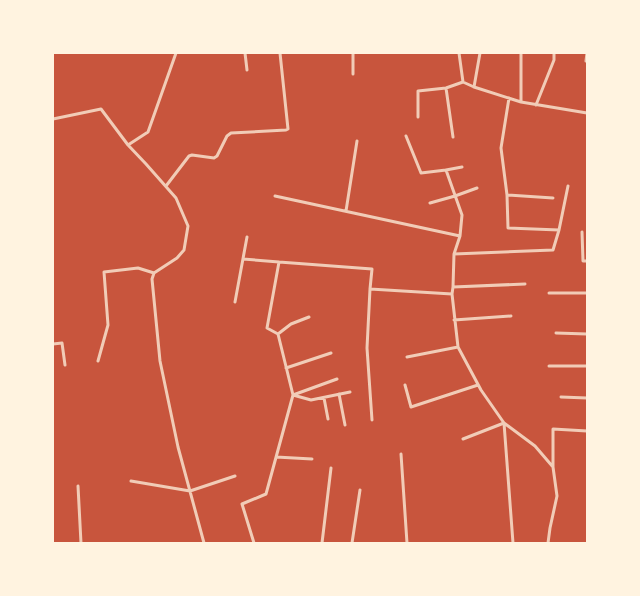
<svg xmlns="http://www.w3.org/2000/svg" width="640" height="596" font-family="'Golos Text',sans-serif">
<rect width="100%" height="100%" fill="#c8553d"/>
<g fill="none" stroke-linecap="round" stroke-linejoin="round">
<path stroke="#f1ccb7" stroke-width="3" d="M245,53l2,17
M353,53v21
M459,53l4,29
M586,61l1,-8
M463,82l11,5 47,15 66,11
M474,87l6,-34
M446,88l7,49
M509,98l-8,50 6,47 46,3
M521,102v-49
M536,105l18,-45v-7
M418,117v-26l28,-3 17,-6
M53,119l48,-10 27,36 18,19 30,34 12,28 -4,24 -7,8 -23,15 -2,6 8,82 18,86 26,96
M406,136l15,37 25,-3 16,-3
M128,145l20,-13 28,-79
M446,170l16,45 -2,21 -6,18 -1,33 -1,7 6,53 23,43 23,33 31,23 18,21 4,29 -7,32 -2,15
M166,186l23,-30 3,-1 22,3 3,-2 10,-20 4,-3 55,-3 2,-1 -8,-76
M507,195l1,33 51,2
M275,196l185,40
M430,203l25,-7 22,-8
M346,211l11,-70
M582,232l1,29h4
M454,254l99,-4 6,-20 9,-44
M243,259l36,3
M453,287l72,-3
M370,289l82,5
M549,293h38
M235,302l12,-65
M454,320l57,-4
M556,333l31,1
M278,334l13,-10 18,-7
M53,344l9,-1 3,22
M407,357l51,-10
M98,361l10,-36 -4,-53 34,-4 16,5
M549,366h38
M286,368l45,-15
M405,385l6,22 67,-22
M339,394l6,31
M293,395l18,5 39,-8
M293,395l44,-16
M561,397l26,1
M324,398l4,21
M463,439l41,-16 9,120
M401,454l6,89
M276,457l36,2
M553,467v-38l34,2
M131,481l59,10 45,-15
M78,486l3,57
M254,543l-12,-39 24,-10 27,-99 -15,-61 -11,-6 12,-66 93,7 -2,20 -3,59 5,72
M322,543l9,-75
M352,543l8,-53"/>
</g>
<rect width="640" height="596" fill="none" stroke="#fff3e0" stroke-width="108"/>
</svg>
